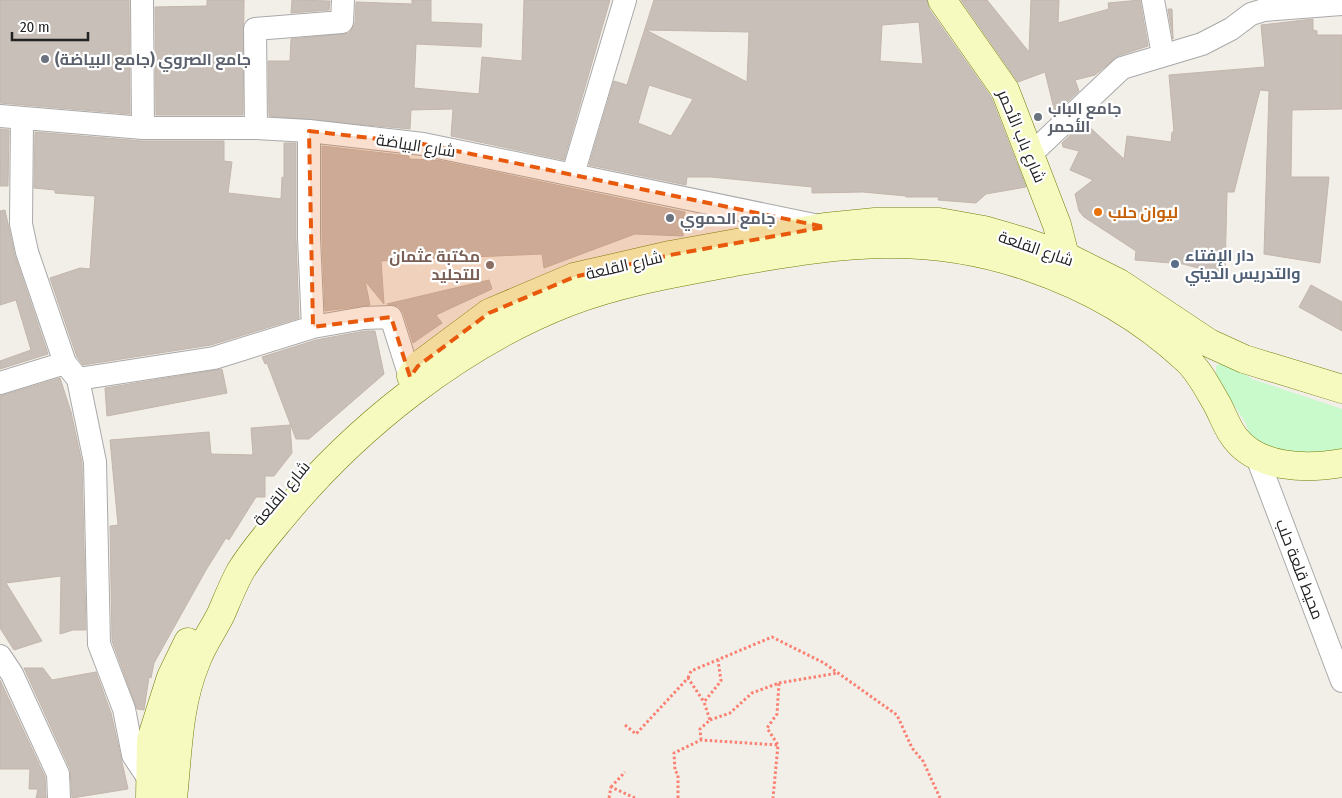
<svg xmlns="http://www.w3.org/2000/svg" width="1342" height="798" font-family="'Fira Sans Condensed',Cairo,sans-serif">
<rect width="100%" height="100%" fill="#f2efe9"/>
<path fill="#c8facc" d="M1223,362l12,5 17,12 90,30v43l-64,2 -27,-16 -6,-16 -29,-45v-11z"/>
<path fill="#c7bfb8" stroke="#c4b6ab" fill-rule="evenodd" d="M0,0h129l1,114 -130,-11z
M207,0h37l-1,115h-87l-1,-108 52,-1z
M292,0l38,1 -1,9 -38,3z
M412,0h19v22l51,2 -1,23 -65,-3 -2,44 65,6 3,-37 40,4 2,-61h86l-46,160 -113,-24 2,-27 -42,1 -1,19 -141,-13 -1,-55h22l1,-22 58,-6 6,-10 1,-21 56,2z
M654,0h273l2,9 62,88 35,90 -40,7 -10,9 -38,-3 1,-3h-33v-1l-43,-4 -51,1v-6l-101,-10h-24l-1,8 -97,-20 25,-84 13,4zM919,22l4,42 -43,-3 2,-36zM646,30l103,2 -2,50zM649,85l44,14 -22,37 -33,-13z
M961,0h26l42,52 2,-52h28l-1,23 51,-14 -1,-6 32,-3 8,46 -30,10 -23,19 -20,5 4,11 -24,22 -10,-41 -27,10z
M1168,9h4l1,30z
M1313,19v11l4,1v4h25v74l-50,1 -1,67h38l-9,86 -56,-9 5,-163 -9,-1 -26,102h-7l-2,83 -42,-11 -48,-4 1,-9 -52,-34 -5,-6 -4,-17 18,-14 -23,-10 9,-19 -16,-4 -1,-4 22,-21 40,37 3,-23 44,6 1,-10h2l-5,-57 96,-8 -4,-42z
M0,129l9,1 -1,56h-8z
M35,132l107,9h82v20l8,1 -4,31 53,6 1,-22 2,1v-35h12v95l3,80 -88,27 -128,20 -6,-8 -27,-79 30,-10 10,1 5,-73 -40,-3v-3l-21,-2z
M322,146l87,10v3l28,1 248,52 -2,24 -48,-2 -91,34 -2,-14 -161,7 3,43 -19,-23 5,24 -45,6 -3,-73z
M5,210l10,46 33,98 -48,15v-8l31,-11 -15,-50 -16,5v-94z
M489,280l3,9 -56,26 6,8 -29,20 -10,-31 -5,-6 -11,-2z
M1311,285l31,17v29l-43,-24z
M365,331h10l9,43 -75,65h-13l-29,-76 -2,1 -3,-7 54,-17z
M222,369l5,24 -120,23 -2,-28z
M60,378l11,34 11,51 4,167h-13l-13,4 1,-58 -55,7 36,58 -28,9 -14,-22v-232z
M290,425l2,28 -18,23h-9v21h-9l-27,43 -3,-2 -20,32 -52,93 -3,15 -2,-1 -5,33 -7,-1 -25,-68 -2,-115 8,-1 -8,-85 99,-8 2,22 42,1 -2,-27z
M24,668h19l9,12 44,-8 15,41 17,76 -56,9 -2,-29z
M0,680l45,97 1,21h-10l2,-9h-9l1,-20h-30z"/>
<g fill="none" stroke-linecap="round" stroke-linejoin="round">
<defs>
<path id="street" d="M142,0l1,128
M1153,0l10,55
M0,116l143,12h113l53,3 114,13 396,82
M22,119l-1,105 6,28 38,111 13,16 17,83 4,182 25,65 9,46 18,27
M256,128l-1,-99 87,-7 1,-22
M309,131v107l4,89
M1031,154l91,-86 80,-24 29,-15 20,-15 13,-4 78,-6
M573,174l52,-174
M78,379l136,-21 99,-31 51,-9 27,-1 19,60
M0,383l65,-20
M1257,457l85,224
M0,656l12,18 46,100 1,24"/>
<path id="secondary" d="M942,0l63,90 52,135 8,31
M411,376l7,-10 71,-53 85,-36 96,-22 155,-28 50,-5h64l45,8 41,12 40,14 54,27 90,60 35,16 98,30
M150,798l1,-58 20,-63 17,-35
M173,798c5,-45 5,-93 23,-136 6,-17 17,-32 25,-48 6,-14 12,-29 19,-42 12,-20 27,-37 42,-55 73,-89 178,-173 287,-215 55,-21 113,-30 171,-41 105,-18 186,-29 289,6 59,20 112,50 158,93 13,12 21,29 30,44 6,11 10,24 18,34 24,31 72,31 107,25"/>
</defs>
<use href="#street" stroke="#a9a9a9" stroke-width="24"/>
<use href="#secondary" stroke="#707d05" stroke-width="29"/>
<path stroke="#fa8072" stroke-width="3" stroke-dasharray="2.5 2.5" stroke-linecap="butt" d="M688,678l3,-7 81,-34 52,26 73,52 15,33 11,13 17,37
M779,683l59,-10
M710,720l20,-7 22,-20 27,-10 -2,31 -10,14 11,17
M625,725l11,9 52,-56 16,24
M701,740l-1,-11 10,-9 -6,-18 17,-21 -3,-21
M611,787l14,-15
M609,798l2,-11 24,11
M678,798v-24l-3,-3 -1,-18 27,-13 77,5 -5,53"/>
<use href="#street" stroke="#fff" stroke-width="22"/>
<use href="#secondary" stroke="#f7fabf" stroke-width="28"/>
</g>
<path fill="#e8590c" fill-opacity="0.2" stroke="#e8590c" stroke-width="4" stroke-dasharray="10 6" stroke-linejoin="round" d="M309,131l114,13 402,83 -155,28 -96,22 -85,36 -71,53 -8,11 -19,-60 -78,10z"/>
<g fill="#6b7280" stroke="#fff" stroke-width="2">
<circle cx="45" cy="59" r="5"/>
<circle cx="1038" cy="117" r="5"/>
<circle cx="670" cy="218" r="5"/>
</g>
<circle fill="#e8710a" stroke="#fff" stroke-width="2" cx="1098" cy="212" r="5"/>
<circle fill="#5c6f8a" stroke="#fff" stroke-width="2" cx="1175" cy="264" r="5"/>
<circle fill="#8d6e63" stroke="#fff" stroke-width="2" cx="490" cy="265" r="5"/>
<g text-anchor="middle" stroke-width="4.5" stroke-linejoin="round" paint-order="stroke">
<g font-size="16" font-weight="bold" fill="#5b616d" stroke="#fff" text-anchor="start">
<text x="55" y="65">جامع الصروي (جامع البياضة)</text>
<text x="1048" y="114">جامع الباب<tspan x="1048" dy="18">الأحمر</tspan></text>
<text x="680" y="224">جامع الحموي</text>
</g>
<g font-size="16" fill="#222" stroke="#fff">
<text transform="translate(1022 136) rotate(67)" y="6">شارع باب الأحمر</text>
<text transform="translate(416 145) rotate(9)" y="6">شارع البياضة</text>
<text transform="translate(1036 248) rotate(19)" y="6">شارع القلعة</text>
<text transform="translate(624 265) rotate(-13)" y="6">شارع القلعة</text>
<text transform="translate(281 493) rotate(-50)" y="6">شارع القلعة</text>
<text transform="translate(1300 569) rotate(69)" y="6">محيط قلعة حلب</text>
</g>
<g font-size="16" font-weight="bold" fill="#c56008" stroke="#fff" text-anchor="start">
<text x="1108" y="218">ليوان حلب</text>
</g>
<g font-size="16" font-weight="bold" fill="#4e5e75" stroke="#fff" text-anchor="start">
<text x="1185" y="261">دار الإفتاء<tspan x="1185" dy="18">والتدريس الديني</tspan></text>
</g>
<g font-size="16" font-weight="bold" fill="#785e54" stroke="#fff" text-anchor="end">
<text x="480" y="262">مكتبة عثمان<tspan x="480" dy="18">للتجليد</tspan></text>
</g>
</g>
<path d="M12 32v8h76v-8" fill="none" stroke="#222222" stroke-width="2.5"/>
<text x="20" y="32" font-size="15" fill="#222222" stroke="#ffffff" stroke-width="4" paint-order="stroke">20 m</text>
</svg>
